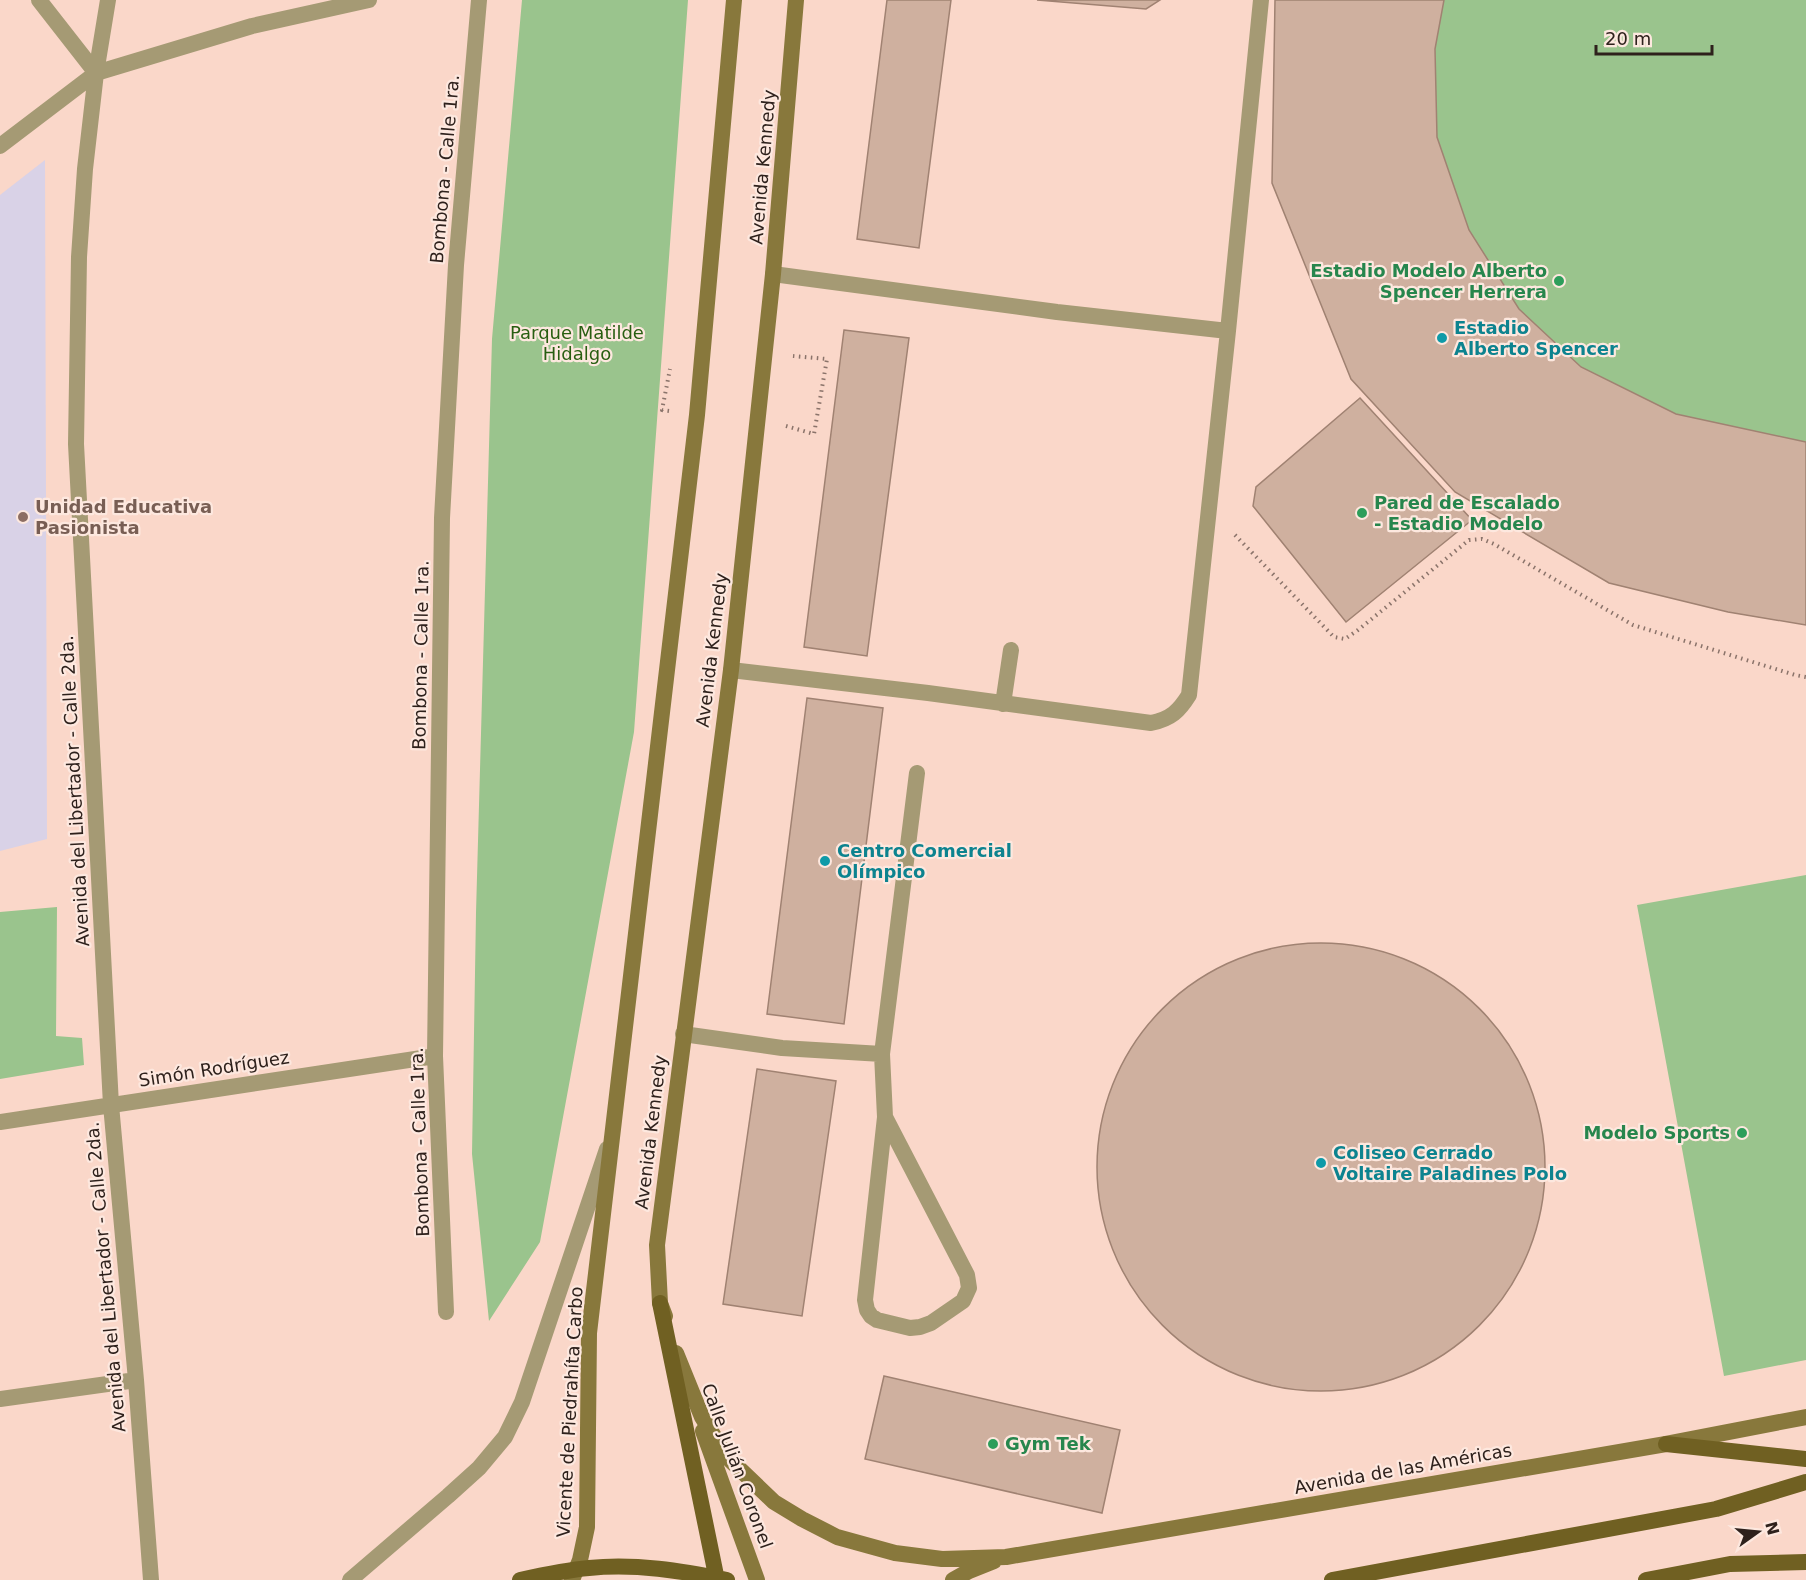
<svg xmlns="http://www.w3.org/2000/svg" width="1806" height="1580" font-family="'DejaVu Sans',sans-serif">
<rect width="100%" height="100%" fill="#fad7c9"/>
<path fill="#d9d2e7" d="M45,160l2,679 -47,12v-656z"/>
<path fill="#9ac48d" d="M522,0h166l-54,732 -94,510 -51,79 -17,-167 4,-241 16,-574z
M1275,0h531v625l-78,-13 -119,-29 -154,-91 -104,-113 -79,-196z
M1806,875v485l-82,16 -87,-471z
M57,907l-1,129 26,2 2,27 -84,14v-167z"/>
<path fill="#cfb09f" stroke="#a08272" stroke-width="1.5" d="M887,0h64l-32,248 -62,-9z
M1037,0h123l-14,9z
M1275,0h169l-9,49 2,88 32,93 50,79 62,58 95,47 130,28v183l-78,-13 -119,-29 -154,-91 -104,-113 -79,-196z
M844,330l65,8 -42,318 -63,-9z
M1360,398l112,122 -126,102 -93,-116 3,-19z
M807,698l76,10 -39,316 -77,-10z
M1097 1167a224 224 0 1 1 448 0a224 224 0 1 1-448 0Z
M757,1069l79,12 -34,235 -79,-12z
M884,1376l236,54 -18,83 -237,-54z"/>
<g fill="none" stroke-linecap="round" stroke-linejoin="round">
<path stroke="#8a736a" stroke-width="4" stroke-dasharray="1.5 4.5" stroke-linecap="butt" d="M669,411l-7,-1 8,-41
M786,426l28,8 13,-75 -34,-3
M1235,535l99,102 11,2 13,-9 111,-90 13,-1 12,5 139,81 162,50 11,2"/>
<path stroke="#a59a74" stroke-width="16" d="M773,274l284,38 171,19
M731,670l197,23 223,30c20,-4 28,-12 38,-28l39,-364 33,-331
M1003,704l8,-54
M683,1034l99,14 100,6 35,-281
M882,1054l3,63 -20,183 2,10 4,6 6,4 33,8 10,-1 11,-4 32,-22 6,-13 -2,-13 -82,-158"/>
<path stroke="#a59a74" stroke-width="16" d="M39,0l57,73
M108,0l-12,73 -11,96 -6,88 -3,187 35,661 25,275 15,200
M0,146l96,-73 156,-47 117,-26
M0,1122l435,-66
M446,1312l-11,-256 7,-538 14,-253 23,-265
M0,1399l136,-19"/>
<path stroke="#a59a74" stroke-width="16" d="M350,1580l98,-84 31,-28 26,-31 17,-35 85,-253"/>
<path stroke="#88783c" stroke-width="16" d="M665,1316l-5,-13 -3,-58 74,-575 42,-396 23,-274
M676,1353l26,64 25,40 47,45 28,17 35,18 58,16 47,6 64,-2 660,-113 140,-27
M703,1431l54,149
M572,1580l8,-20 7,-33 2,-194 108,-918 37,-415
M953,1580l16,-9 25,-10"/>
<path stroke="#706022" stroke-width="16" d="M660,1303l57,277
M1666,1444l140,15
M520,1580c23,-5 46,-10 69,-12 46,-5 93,3 138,12
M1332,1580l384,-71 90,-27
M1646,1580l84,-16 76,-2"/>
</g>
<g fill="#2e9e5b" stroke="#fde8df" stroke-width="2">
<circle cx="1559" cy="281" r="6"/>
<circle cx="1362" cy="513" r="6"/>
<circle cx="1742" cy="1133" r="6"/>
<circle cx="993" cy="1444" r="6"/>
</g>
<g fill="#0f9aa8" stroke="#fde8df" stroke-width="2">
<circle cx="1442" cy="338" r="6"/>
<circle cx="825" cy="861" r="6"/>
<circle cx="1321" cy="1163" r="6"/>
</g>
<circle fill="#8d6e63" stroke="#fde8df" stroke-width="2" cx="23" cy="517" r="6"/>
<g text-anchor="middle" stroke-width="4.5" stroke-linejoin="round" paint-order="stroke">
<g font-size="18" fill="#2e211c" stroke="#fde8df">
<text transform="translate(763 167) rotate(-85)" y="6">Avenida Kennedy</text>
<text transform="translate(445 169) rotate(-85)" y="6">Bombona - Calle 1ra.</text>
<text transform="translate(712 650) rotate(-83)" y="6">Avenida Kennedy</text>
<text transform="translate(421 655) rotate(-89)" y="6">Bombona - Calle 1ra.</text>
<text transform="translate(75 791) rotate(-93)" y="6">Avenida del Libertador - Calle 2da.</text>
<text transform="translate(214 1069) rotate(-9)" y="6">Simón Rodríguez</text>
<text transform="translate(651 1132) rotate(-83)" y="6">Avenida Kennedy</text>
<text transform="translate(420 1142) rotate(-92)" y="6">Bombona - Calle 1ra.</text>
<text transform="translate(106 1277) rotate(-95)" y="6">Avenida del Libertador - Calle 2da.</text>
<text transform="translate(570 1412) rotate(-87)" y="6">Vicente de Piedrahíta Carbo</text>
<text transform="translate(737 1466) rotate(70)" y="6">Calle Julián Coronel</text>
<text transform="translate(1403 1469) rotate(-10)" y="6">Avenida de las Américas</text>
</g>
<g font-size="18" font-weight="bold" fill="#27864d" stroke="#fde8df" text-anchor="end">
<text x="1547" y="277">Estadio Modelo Alberto<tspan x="1547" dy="21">Spencer Herrera</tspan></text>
<text x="1374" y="509" text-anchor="start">Pared de Escalado<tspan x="1374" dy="21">- Estadio Modelo</tspan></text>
<text x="1730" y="1139">Modelo Sports</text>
<text x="1005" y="1450" text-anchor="start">Gym Tek</text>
</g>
<g font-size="18" font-weight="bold" fill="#0d838f" stroke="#fde8df" text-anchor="start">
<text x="1454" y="334">Estadio<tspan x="1454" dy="21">Alberto Spencer</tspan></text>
<text x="837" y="857">Centro Comercial<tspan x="837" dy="21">Olímpico</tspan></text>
<text x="1333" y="1159">Coliseo Cerrado<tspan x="1333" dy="21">Voltaire Paladines Polo</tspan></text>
</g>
<g font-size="18" fill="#285e11" stroke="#fde8df">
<text x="577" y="339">Parque Matilde<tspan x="577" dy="21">Hidalgo</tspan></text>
</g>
<g font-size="18" font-weight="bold" fill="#785e54" stroke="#fde8df" text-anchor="start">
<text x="35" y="513">Unidad Educativa<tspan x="35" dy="21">Pasionista</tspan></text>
</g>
</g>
<g transform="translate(1758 1532) rotate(75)" stroke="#fde8df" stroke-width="4.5" paint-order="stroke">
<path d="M0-4.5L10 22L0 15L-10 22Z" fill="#2e211c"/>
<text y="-9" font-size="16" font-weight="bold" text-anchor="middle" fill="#2e211c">N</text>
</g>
<path d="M1596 45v9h116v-9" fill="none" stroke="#2e211c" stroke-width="3"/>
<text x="1605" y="45" font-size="18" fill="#2e211c" stroke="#fde8df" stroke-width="4.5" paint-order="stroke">20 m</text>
</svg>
